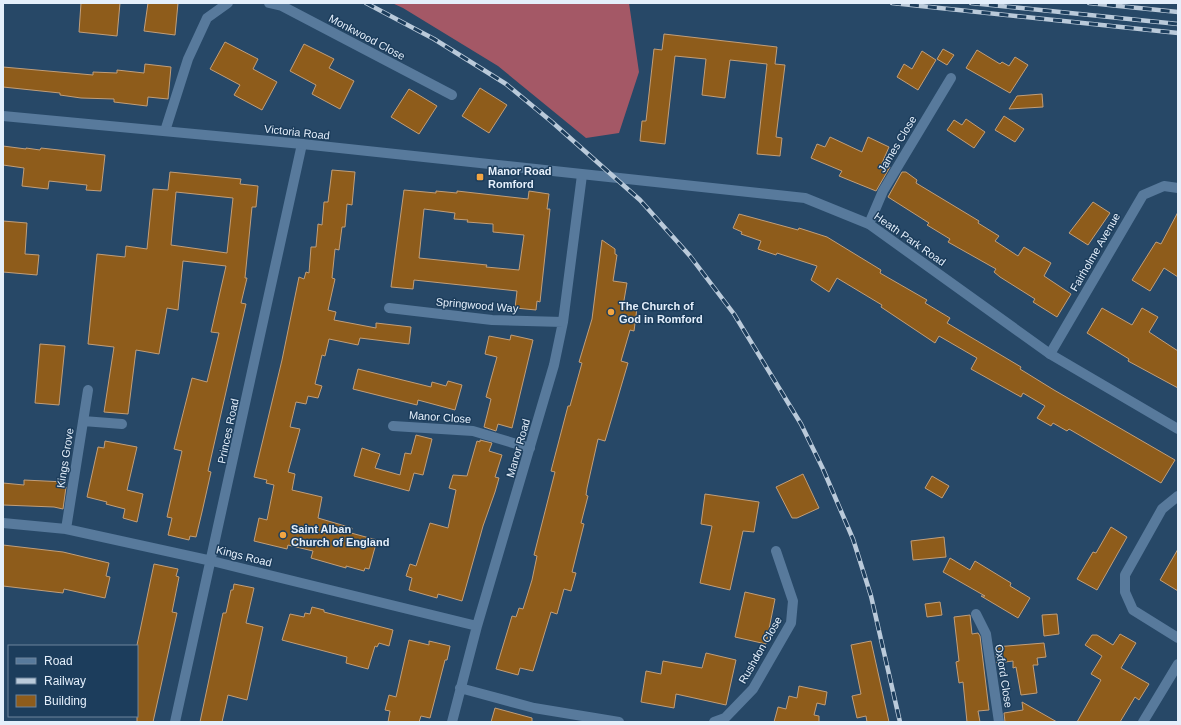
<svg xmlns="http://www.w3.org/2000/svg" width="1181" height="725" font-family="Helvetica,sans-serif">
<rect width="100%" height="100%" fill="#274867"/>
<path fill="#a45866" d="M392,3h237l10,69 -20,61 -33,5 -88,-72 -95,-58z"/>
<path fill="#8e5c1b" stroke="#c19e79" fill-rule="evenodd" d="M81,3h39l-3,33 -38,-4z
M148,3h30l-3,32 -31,-4z
M664,34l113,13 -2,17 10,1 -9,72 6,1 -2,18 -23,-2 10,-90 -37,-4 -5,38 -23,-3 4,-36 -31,-3 -10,88 -25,-3 2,-20h4l8,-72 8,1z
M225,42l33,17 -5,10 24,13 -15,28 -28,-15 6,-10 -30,-16z
M304,44l30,15 -5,9 25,13 -14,28 -28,-15 4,-9 -26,-14z
M943,49l11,6 -7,10 -10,-6z
M977,50l23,14 2,-2 7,4 6,-9 13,8 -18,28 -44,-25z
M922,51l14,9 -18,30 -21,-13 7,-13 8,5z
M145,64l26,3 -3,32 -20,-2 -1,9 -33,-4v-3l-33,-1 -21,-3v-2l-57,-6v-20l90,8v-3l24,1v-3l27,3z
M480,88l27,17 -18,28 -27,-17z
M409,89l28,17 -18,28 -28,-17z
M1042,94l1,13 -34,2 8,-13z
M1004,116l20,13 -9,13 -20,-12z
M966,119l19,13 -11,16 -27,-18 7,-10 8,5z
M830,137l32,15 6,-15 21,10 -7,16 8,4 -14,24 -37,-15 3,-5 -31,-13 6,-14 8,3z
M3,146l23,3v-1l14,2 1,-2 64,7 -4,36 -15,-1 1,-5 -38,-4 -1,8 -26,-3 2,-18 -21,-3z
M332,170l23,2 -3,33 -5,-1 -2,23h-3l-3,23 -4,-1 -3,29 3,1 -7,31 8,2 -2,8 42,8v-5l35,4 -2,17 -49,-6 -2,7 -29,-6 -4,17 -3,-1 -7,29 7,2 -4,12 -10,-2 -2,8 -10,-2 -6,25 10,2 -12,43 7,2 -3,16 30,7 -4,21 34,10 -1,5 26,7 -8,29 -4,-1 -1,3 -18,-5v2l-35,-10 2,-7 -25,-6 -1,4 -33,-8 5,-23 8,2 7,-35 -8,-2 1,-3 -13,-3 28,-117 17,-83 5,2 2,-7 3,1 2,-26h5l2,-23 4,1 2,-23h4z
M170,172l71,7 -1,5 18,2 -2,21h-4l-7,71h2l-6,25 5,1 -38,167 3,1 -9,40 -6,25 -6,-1 -1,4 -21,-5 4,-17 -5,-1 15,-66 -8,-2 18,-71 15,4 12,-49 -8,-1 15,-66 -43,-5 -5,49 -11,-2 -8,46 -23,-4 -8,64 -24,-2 10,-65 -26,-3 9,-90 28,3 1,-11 21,3 6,-60 15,1zM176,192l57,6 -6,55 -56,-8z
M902,172h4l11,8 -1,3 63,38 -1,2 21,13 -4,5 23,15 6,-9 27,16 -7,13 27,18 -14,23 -24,-15 2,-3 -35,-22 -6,-5 2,-3 -48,-27 2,-3 -23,-14 2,-2 -41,-26z
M404,190l32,3v-2l21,2v-2l71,8 1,-8 20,3 -2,15h3l-10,93 -3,-1 -1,9 -21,-2 2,-17 -103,-11 -1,9 -22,-2zM424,209l31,4 -1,6 14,1 -1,2 26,2v8l31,3 -5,35 -33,-3 1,-2 -68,-7z
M1093,202l17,11 -22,32 -19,-12z
M1178,212v65l-14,-9 -14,23 -18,-11 24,-38 5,2z
M739,214l59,16 1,-2 28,9 54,33 -1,3 47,27 -2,3 25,15 -3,5 74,44 -1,2 34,21 121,70 -14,23 -92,-54 -2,2 -14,-8 -2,3 -14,-8 8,-12 -22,-13 -2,4 -50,-28 6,-11 -38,-22 -4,7 -54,-36 1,-2 -45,-27 -8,14 -18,-12 6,-14 -40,-13 -1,2 -18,-6 3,-8 -20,-7 1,-2 -9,-4z
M3,221l24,2 -2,31 14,1 -2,20 -34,-3z
M602,240l13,9v5l2,1 -4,26 14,2 -4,23 14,2 -3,23 -4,-1 -9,31 7,2 -23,78 -7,-2 -11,49 -1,7 2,1 -7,27 3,1 -12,48 4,1 -5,18 -7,-2 -7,25 -6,-2 -18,59 -13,-3 -2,7 -22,-6 16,-53 4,1 3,-9 4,1 9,-29 5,-24 -3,-1 21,-83 -4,-1 17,-65h2l12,-43 -3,-1 13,-43z
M1102,308l30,17 10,-17 16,9 -9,15 29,19v37l-50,-27 1,-2 -42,-26z
M511,335l22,5 -21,88 -14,-4 -2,7 -12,-4 7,-28 -5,-2 11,-40 -12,-3 4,-18 21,4z
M40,344l25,2 -6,59 -24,-2z
M358,369l73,18 1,-5 14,4 2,-5 14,4 -7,25 -37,-10 -1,5 -64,-16z
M416,435l16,4 -9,36 -9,-2 -5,18 -55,-15 8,-28 18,6 -5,14 25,7 5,-22 6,1z
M480,440l12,3 -3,8 13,4 -7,22 4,1 -4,14 -12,34 -21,75 -24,-7 -1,4 -28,-8 3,-12 -6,-2 4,-12 6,2 14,-43 18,5 8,-38 -7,-2 4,-13 14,1 10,-35 3,1z
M105,441l32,6 -10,43 16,4 -6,28 -14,-4 2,-9 -19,-5 1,-2 -20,-5 11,-50 6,1z
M803,474l16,34 -22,10h-5l-16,-31z
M932,476l17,10 -7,12 -17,-10z
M24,480l41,2 -1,4 2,1 -3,22 -9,-2 -51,-2v-22l21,2z
M705,494l54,8 -5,30 -11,-1 -13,59 -30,-7 12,-57 -11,-2z
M1111,527l16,10 -30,53 -20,-11 16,-27 3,1z
M944,537l2,20 -33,3 -2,-19z
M3,545l60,7 46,11 -3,13 4,1 -5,21 -41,-9 -1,4 -60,-7z
M1178,549v42l-18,-11z
M950,558l20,12 5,-9 36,22 -1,3 20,12 -12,20 -37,-22h4l-42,-24z
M154,564l24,5 -2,7 3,1 -7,35 5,1 -24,109h-16v-77z
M234,584l20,4 -8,35 17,4 -16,73 -19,-5 -6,27h-22l23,-109h3l5,-23h2z
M745,592l30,7 -9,45 -31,-7z
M940,602l2,13 -15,2 -2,-13z
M312,607l12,3v2l69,18 -4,16 -10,-3 -2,4 -2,-1 -7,23 -22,-6 1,-6 -65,-17 8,-26 14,3 1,-4 5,1z
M1057,614l2,20 -15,2 -2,-21z
M970,615l2,19 6,-1 2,3 9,74 -11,1 2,11h-13l-4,-40 -4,1 -3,-21 3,-1 -5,-44z
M1120,634l16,9 -15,25 28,16 -10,16 -4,-3 -15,25h-43l24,-42 -10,-6 11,-18 -17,-11 7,-10h5l16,10z
M409,640l20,5v-4l21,5 -3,14h-2l-15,58 -9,-2 -2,6h-31l2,-11 -5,-1 4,-15 7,2z
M871,641l18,81h-22l-1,-6 -9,2 -5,-22 9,-2 -10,-49z
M1044,643l2,14 -9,1 1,7h-5l4,28 -16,2 -5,-28 -3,1v-7l-16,2 -2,-16z
M706,653l30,7 -10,45 -50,-11 -2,14 -33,-6 5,-31 15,3 2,-13 39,7z
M799,686l28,6 -2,13 -8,-2 -3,12 5,1v6h-45l4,-15 8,2 3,-13 8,2z
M1022,702l35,20h-52l-1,-9 19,-3z
M495,708l37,10v4h-41z"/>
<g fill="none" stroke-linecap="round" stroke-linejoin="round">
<path stroke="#587a9c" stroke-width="10" d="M269,3l13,3 170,89
M165,131l23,-72 19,-41 21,-15
M869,224l14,-33 68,-113
M389,308l103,12 71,2
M1050,354l93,-159 21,-9 14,2
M83,421l39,3
M393,426l80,5 57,17
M1178,496l-16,13 -37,66v17l8,18 45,28
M3,523l63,6 146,32 265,65
M66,529l22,-139
M976,614l10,20 13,88
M460,688l74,20 85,14
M175,722l127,-578
M452,722l25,-96 77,-261 9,-43 19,-147
M714,722l11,-4 28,-29 38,-66 2,-22 -17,-50
M1143,722l35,-58"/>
<path stroke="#587a9c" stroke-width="10" d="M3,116l299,28 503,54 64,26 181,130 128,75"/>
<defs>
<path id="rail" d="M366,3l68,36 72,45 46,38 88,78 50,56 44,58 67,110 22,45 30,70 18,57 29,126
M892,3l286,30
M971,3l207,21
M1089,3l89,9"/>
</defs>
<use href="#rail" stroke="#bacada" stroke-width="4.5"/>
<use href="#rail" stroke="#1c3d5c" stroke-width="3" stroke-dasharray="9" stroke-linecap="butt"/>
</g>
<g fill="#f2a542" stroke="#1c3d5c" stroke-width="1.5">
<rect x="476" y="173" width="8" height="8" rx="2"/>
<circle cx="611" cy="312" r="4"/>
<circle cx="283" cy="535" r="4"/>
</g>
<g text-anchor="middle" stroke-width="3" stroke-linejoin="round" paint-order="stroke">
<g font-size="11" fill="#e4effb" stroke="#1c3d5c">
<text transform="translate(367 37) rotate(28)" y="4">Monkwood Close</text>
<text transform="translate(297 132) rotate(6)" y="4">Victoria Road</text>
<text transform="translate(897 144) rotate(-59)" y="4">James Close</text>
<text transform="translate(910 239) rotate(35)" y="4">Heath Park Road</text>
<text transform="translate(1095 252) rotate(-60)" y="4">Fairholme Avenue</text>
<text transform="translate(477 305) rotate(5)" y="4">Springwood Way</text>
<text transform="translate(440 417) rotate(4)" y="4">Manor Close</text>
<text transform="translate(228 431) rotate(-78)" y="4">Princes Road</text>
<text transform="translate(518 448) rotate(-74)" y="4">Manor Road</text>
<text transform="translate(65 458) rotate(-81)" y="4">Kings Grove</text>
<text transform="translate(244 556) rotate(14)" y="4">Kings Road</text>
<text transform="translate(760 650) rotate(-60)" y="4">Rushdon Close</text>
<text transform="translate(1004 676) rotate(81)" y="4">Oxford Close</text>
</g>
<g font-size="11" font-weight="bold" fill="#e4effb" stroke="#1c3d5c" text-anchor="start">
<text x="488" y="175">Manor Road<tspan x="488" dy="13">Romford</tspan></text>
<text x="619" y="310">The Church of<tspan x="619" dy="13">God in Romford</tspan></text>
<text x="291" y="533">Saint Alban<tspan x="291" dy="13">Church of England</tspan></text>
</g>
</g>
<rect width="1181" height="725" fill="none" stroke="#e4effb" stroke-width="8"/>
<rect x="8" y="645" width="130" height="72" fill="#1c3d5c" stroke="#6c849c"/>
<rect x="16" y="658" width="20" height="6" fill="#587a9c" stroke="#6c849c"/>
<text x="44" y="665" font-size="12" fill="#e4effb">Road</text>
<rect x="16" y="678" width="20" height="6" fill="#bacada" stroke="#6c849c"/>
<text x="44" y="685" font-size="12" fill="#e4effb">Railway</text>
<rect x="16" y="695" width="20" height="12" fill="#8e5c1b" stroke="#6c849c"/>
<text x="44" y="705" font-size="12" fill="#e4effb">Building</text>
</svg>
